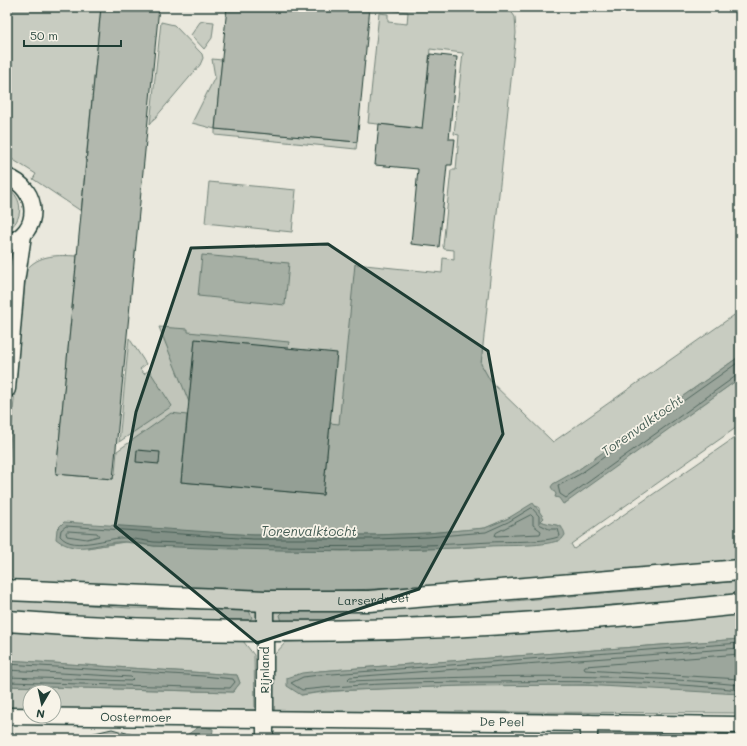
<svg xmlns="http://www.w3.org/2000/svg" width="747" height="746" font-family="Mali,sans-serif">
<rect width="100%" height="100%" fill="#eae8dd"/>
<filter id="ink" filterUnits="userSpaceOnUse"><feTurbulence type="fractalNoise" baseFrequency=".025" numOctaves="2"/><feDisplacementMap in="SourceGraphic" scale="8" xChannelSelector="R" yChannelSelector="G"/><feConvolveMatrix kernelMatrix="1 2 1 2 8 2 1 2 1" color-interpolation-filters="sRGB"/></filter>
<g filter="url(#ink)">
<path fill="#c8ccc1" stroke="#74847a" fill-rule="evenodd" d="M7,7h94l-20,204 -48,-32 3,-5 -29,-18z
M380,7h128l7,10 1,16 -35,331 10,18 62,60 187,-131v45l-162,114 -24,14 40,-3 146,-103v47l-169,119 3,5 166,-115v130c-142,11 -285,24 -428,27 -100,2 -200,-4 -300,-8l-5,-5v-102l19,-206c13,-16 32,-15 51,-14l-21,218 57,5v-5h2l2,-23 54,-38 16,2 -6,67 142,13 7,-72 9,1 16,-160 87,9 1,-15 11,2v-10l-10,-1 -1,-3 8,-76h5l3,-35 -5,-1 9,-81 -33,-4 -7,74 3,1 -9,11 1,-7 -50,-5 11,-110 9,1v8l19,2 1,-12 -29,-3zM536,506l3,2 2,13c7,4 16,3 21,6l-4,14 -100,7 -116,3 -188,-5 -29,-4 -38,6 99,-17 67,4h123l52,-2 57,-5z
M204,21l10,1 -2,16 -8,11 -13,-14 9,-13z
M161,22l13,3 28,29 1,4 -3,7 -50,59z
M212,59l10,1 -7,69 142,13 -1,7 -141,-14v-6l-23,-6 23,-46z
M209,182l87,8 -4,42 -87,-9z
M7,188c17,9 17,33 0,42z
M202,255l87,8 -4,42 -87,-9z
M159,327l29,2v3l101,10 -1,7 -93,-9 -6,62z
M129,338l17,26 -6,5 4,5 5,-4 23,36 -53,36z
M740,581v14l-253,20 -121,7h-84l-2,-7 5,-5h31l198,-9z
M7,599l122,9 117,2 3,1 3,6 -3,5 -242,-9z
M740,609v30l-421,32 -18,24c42,-6 84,-6 127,-8 104,-4 208,-3 312,7v19l-470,-2v-41l4,-15 12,-13 104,-3z
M7,631c79,7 157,10 236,10l11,14 1,55 -201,-1v-17h-24v17l-23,-1v-22l226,6 7,-9 -3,-8 -230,-15z"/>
<path fill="#9ca69c" stroke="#6a7c72" d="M740,356v22l-173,124 -4,2 -4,-6 -4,-1 1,-3 -5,-7 2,-3 25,-14z
M533,503l11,15 -3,3c10,5 22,1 24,14l-3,4c-15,8 -53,6 -72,7 -112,7 -224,5 -336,0 -9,-1 -19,-4 -28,-4 -24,-2 -48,15 -70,-3l1,-10 7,-7 189,13h123l52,-2 57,-5 22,-9z
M740,639v55l-156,-9 -121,1 -135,5 -27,4 -14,-9v-8l15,-5 17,-2z
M7,660l230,15 3,8 -7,9 -226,-6z
M200,726l13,3 -1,10h-31z"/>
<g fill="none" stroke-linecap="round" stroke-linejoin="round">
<path stroke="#51675e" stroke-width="1" d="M740,361l-160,113 -22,12 2,8 6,4 170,-122 4,-1
M532,508l7,8v8l10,5h9l2,7c-13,7 -53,5 -69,6 -113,7 -224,5 -337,0 -9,-1 -18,-3 -27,-4 -18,-2 -53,15 -67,-2l1,-6 5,-4 187,13h123l52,-2 58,-5 22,-10z
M531,515l2,2v8l8,6 -1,3 -45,2 1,-3z
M68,531l29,2 2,3 -12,3 -20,-3 -1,-3z
M740,643l-421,32 -16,2 -12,6 11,7c64,-7 129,-8 193,-8 82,-1 164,-1 245,8
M740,648l-390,29 -2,2 2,2c130,-5 260,-9 390,4
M740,654l-155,12 -1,2 1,2 155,9
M7,664l196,12 30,3 2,3 -5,6 -223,-6
M7,670l124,7 2,2 -2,2 -124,-4"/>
</g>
<path fill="#b2b8ae" stroke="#1f3d34" d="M101,7h58l-46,472 -57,-5z
M227,7h143l-13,135 -142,-13z
M430,54l27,3 -8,82h6l-3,26h-5l-8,82 -28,-3 7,-75 -43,-4 4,-41 43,5z
M195,339l142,14 -14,142 -142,-13z
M137,450l23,2 -1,12 -23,-2z
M112,729l25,7 -1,3h-49l-1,-4z"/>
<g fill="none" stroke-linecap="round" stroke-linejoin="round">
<defs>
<g id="minor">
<path d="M7,177c33,11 35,57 0,66"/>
<path d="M7,389l9,-107 7,-47"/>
<path id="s1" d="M7,716l733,9"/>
<path d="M265,739v-138"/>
<path d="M589,739v-16"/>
</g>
<g id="major">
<path id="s2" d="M7,590l258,11h104l371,-31"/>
<path d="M7,621c244,19 489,10 733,-17"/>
</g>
</defs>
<use href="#minor" stroke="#1f3d34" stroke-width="19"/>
<use href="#major" stroke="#1f3d34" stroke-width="23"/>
<use href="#minor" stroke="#f7f3e8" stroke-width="16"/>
<use href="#major" stroke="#f7f3e8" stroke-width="20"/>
</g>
</g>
<path fill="#1f3d34" fill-opacity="0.2" stroke="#1f3d34" stroke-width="3" stroke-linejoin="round" d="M328,244l160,107 15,83 -84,155 -162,54 -142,-117 21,-114 55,-164z"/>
<g text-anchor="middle" stroke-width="3.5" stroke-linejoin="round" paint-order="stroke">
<g font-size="12" fill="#1f3d34" stroke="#f7f3e8">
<text dy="4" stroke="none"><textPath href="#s2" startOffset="367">Larserdreef</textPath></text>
<text transform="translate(265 670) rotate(-90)" y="4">Rijnland</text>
<text dy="4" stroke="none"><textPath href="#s1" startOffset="129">Oostermoer</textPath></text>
<text dy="4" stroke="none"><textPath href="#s1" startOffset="495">De Peel</textPath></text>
</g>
<g font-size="13" font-style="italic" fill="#445c53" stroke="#f7f3e8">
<text transform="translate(642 425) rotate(-35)" y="5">Torenvalktocht</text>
<text x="309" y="536">Torenvalktocht</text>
</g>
</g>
<rect width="747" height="746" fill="none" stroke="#f7f3e8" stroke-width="24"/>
<rect x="12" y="12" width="723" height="722" fill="none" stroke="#1f3d34" stroke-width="1.5" filter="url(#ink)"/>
<g transform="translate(42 704) rotate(189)"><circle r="19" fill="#f7f3e8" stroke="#a1aaa0"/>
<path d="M0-3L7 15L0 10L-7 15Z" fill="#1f3d34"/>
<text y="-6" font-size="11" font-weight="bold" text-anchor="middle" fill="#1f3d34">N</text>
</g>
<path d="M24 40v6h97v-6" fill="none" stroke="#1f3d34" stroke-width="2"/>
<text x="30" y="40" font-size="12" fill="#1f3d34" stroke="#f7f3e8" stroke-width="3" paint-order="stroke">50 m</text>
</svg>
